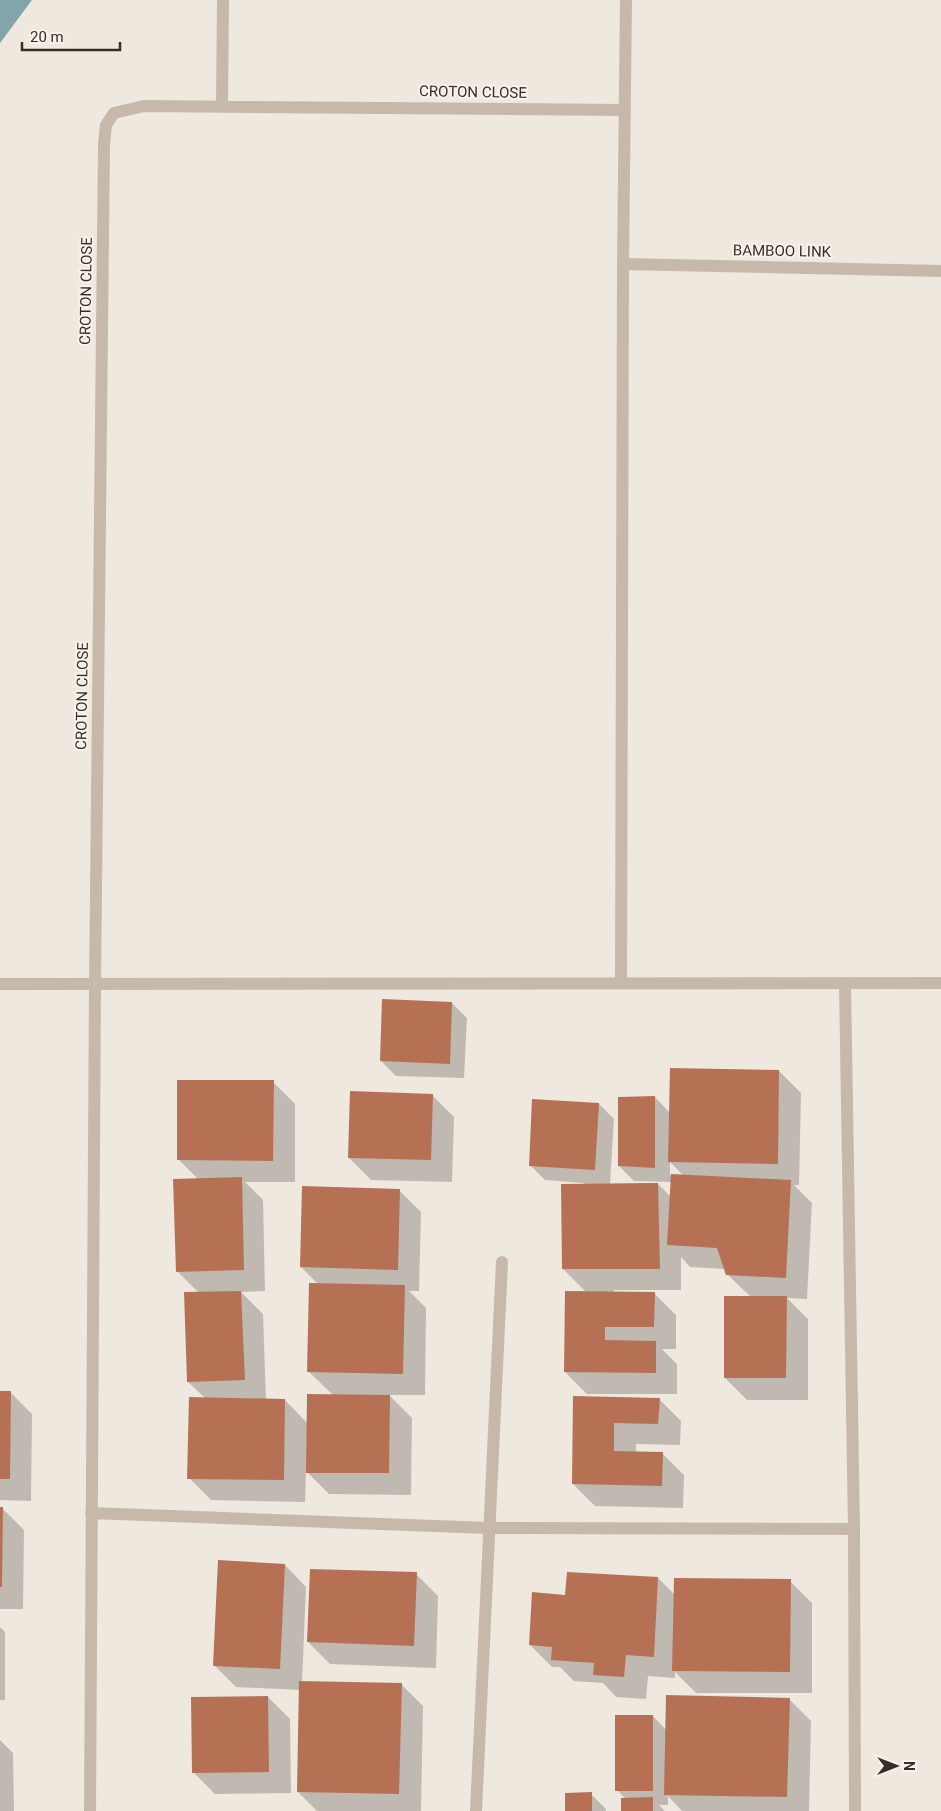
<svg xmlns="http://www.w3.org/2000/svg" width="941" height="1811" font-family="Roboto,sans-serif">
<rect width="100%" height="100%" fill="#efe8de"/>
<path fill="#81a5a8" d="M0,0h32l-32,43z"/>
<path fill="#0003" fill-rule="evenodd" d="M452,1003l15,15 -3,60 -68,-2 -15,-15z
M779,1071l22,22 -2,92h-5l18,18 -5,96 -20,-1 21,21v81h-61l-22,-22 26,-81 -24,-23 -2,-5 -35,-2 -9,-10v33h-67v3h40l22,22v34h-14l15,15v30h-90l-22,-22 22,-79 -24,-24 21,-86 -39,-3 -15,-15 69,-61 15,15 -4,65 47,-1 14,14 1,-15 -38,-1 -15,-15 36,-69 15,16zM670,1162l14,14 -14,-1z
M273,1082l22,22v78h-50l18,18 2,91 -24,1 22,22 3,86h19l23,24 25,-29 -25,-24 10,-87 -17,-17 98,-77 22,22 -2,79h-10l17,17 -1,87h-36l23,23 -1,77 -82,-1 -23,-23 -1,31 -94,-2 -22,-22 16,-80 -17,-16 11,-89 -22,-22 21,-92 -20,-20z
M432,1095l22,22 -2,65 -81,-2 -22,-22z
M0,1392h10l22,22 -1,87 -31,-1z
M574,1397l85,2 22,22 -1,24 -44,-1v8l26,1 22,22 -1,33 -88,-2 -22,-22z
M0,1508h2l22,22 -1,79h-23z
M285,1565l21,22 -4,95 99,2 22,22 -2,105h-104l-19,-19 2,-102 -64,-3 -22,-22z
M416,1574l22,22 -2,72 -106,-4 -22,-22z
M658,1578l17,17 115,-14 22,22v90h-116l-21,-21v6l-27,-2 -2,23 -30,-2 -13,-14 -29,-2 -14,-14h-8l-22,-22 36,-49z
M0,1627l5,5v68h-5z
M268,1697l22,22 1,74 -76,1 -22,-22z
M789,1699l22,22 -2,90h-127l-14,-15v9h-9l6,6h-43l4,-12 -9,-9 36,-74 13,14z
M0,1740l13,13 1,58h-14z
M591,1794l15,15v2h-40z"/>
<path fill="#b67155" d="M382,999l70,3 -2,62 -70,-3z
M670,1068l109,2 -1,94 -110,-2z
M177,1080h97l-1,81 -96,-1z
M350,1091l83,3 -2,66 -83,-2z
M655,1096v72l-37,-2v-69z
M532,1099l67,4 -4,67 -66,-4z
M671,1174l120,6 -5,98 -60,-3 -9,-27 -50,-3z
M242,1177l2,93 -68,2 -3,-93z
M658,1183l2,86h-98l-1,-85z
M302,1186l98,3 -2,81 -98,-3z
M309,1283l96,2 -2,89 -96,-2z
M241,1291l4,89 -58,2 -3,-90z
M565,1291l90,1 -1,35h-49v13l51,1v32l-92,-1z
M724,1296h63l-1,82h-62z
M0,1391h11l-1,88h-10z
M307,1394l83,1 -1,78h-83z
M573,1396l87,2 -2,26 -44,-1v28l49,1 -1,34 -90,-2z
M189,1397l96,2 -1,81 -97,-1z
M0,1507h3l-1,80h-2z
M218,1560l67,4 -5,105 -67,-3z
M310,1569l107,3 -3,74 -107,-4z
M567,1572l91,5 -4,80 -28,-2 -2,22 -31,-2 1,-12 -43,-3 1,-13 -23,-2 3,-53 33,3z
M674,1578l117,1 -1,93 -118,-1z
M299,1681l103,2 -3,111 -102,-2z
M666,1695l124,3 -3,99 -123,-2z
M268,1696l1,76 -77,1 -1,-76z
M615,1715h38v76h-38z
M592,1792v19h-27v-18z
M653,1797v14h-32v-13z"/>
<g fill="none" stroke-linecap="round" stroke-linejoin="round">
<path stroke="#c6b9ab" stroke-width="12" d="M222,105l1,-105
M623,264l318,7
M621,982l2,-718 3,-264
M0,984l941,-1
M845,984l9,545 1,282
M91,1513l398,15 365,1
M90,1811l5,-827 9,-840 2,-19 8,-12 30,-7 481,4
M476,1811l26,-549"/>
</g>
<g text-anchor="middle" stroke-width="4" stroke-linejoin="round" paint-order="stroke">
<g font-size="15" fill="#352d29" stroke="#f7f2ea">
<text transform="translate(473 92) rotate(1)" y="5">CROTON CLOSE</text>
<text transform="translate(782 251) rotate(1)" y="5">BAMBOO LINK</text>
<text transform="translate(86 291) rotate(-89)" y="5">CROTON CLOSE</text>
<text transform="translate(82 696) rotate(-89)" y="5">CROTON CLOSE</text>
</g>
</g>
<g transform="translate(896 1766) rotate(90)" stroke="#f7f2ea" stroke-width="4" paint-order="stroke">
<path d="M0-4L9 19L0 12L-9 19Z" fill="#352d29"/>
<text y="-8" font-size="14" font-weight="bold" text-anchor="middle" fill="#352d29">N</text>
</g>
<path d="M22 42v8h98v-8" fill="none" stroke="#352d29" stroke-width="2.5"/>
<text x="30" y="42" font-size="15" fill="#352d29" stroke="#f7f2ea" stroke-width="4" paint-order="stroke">20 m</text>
</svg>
